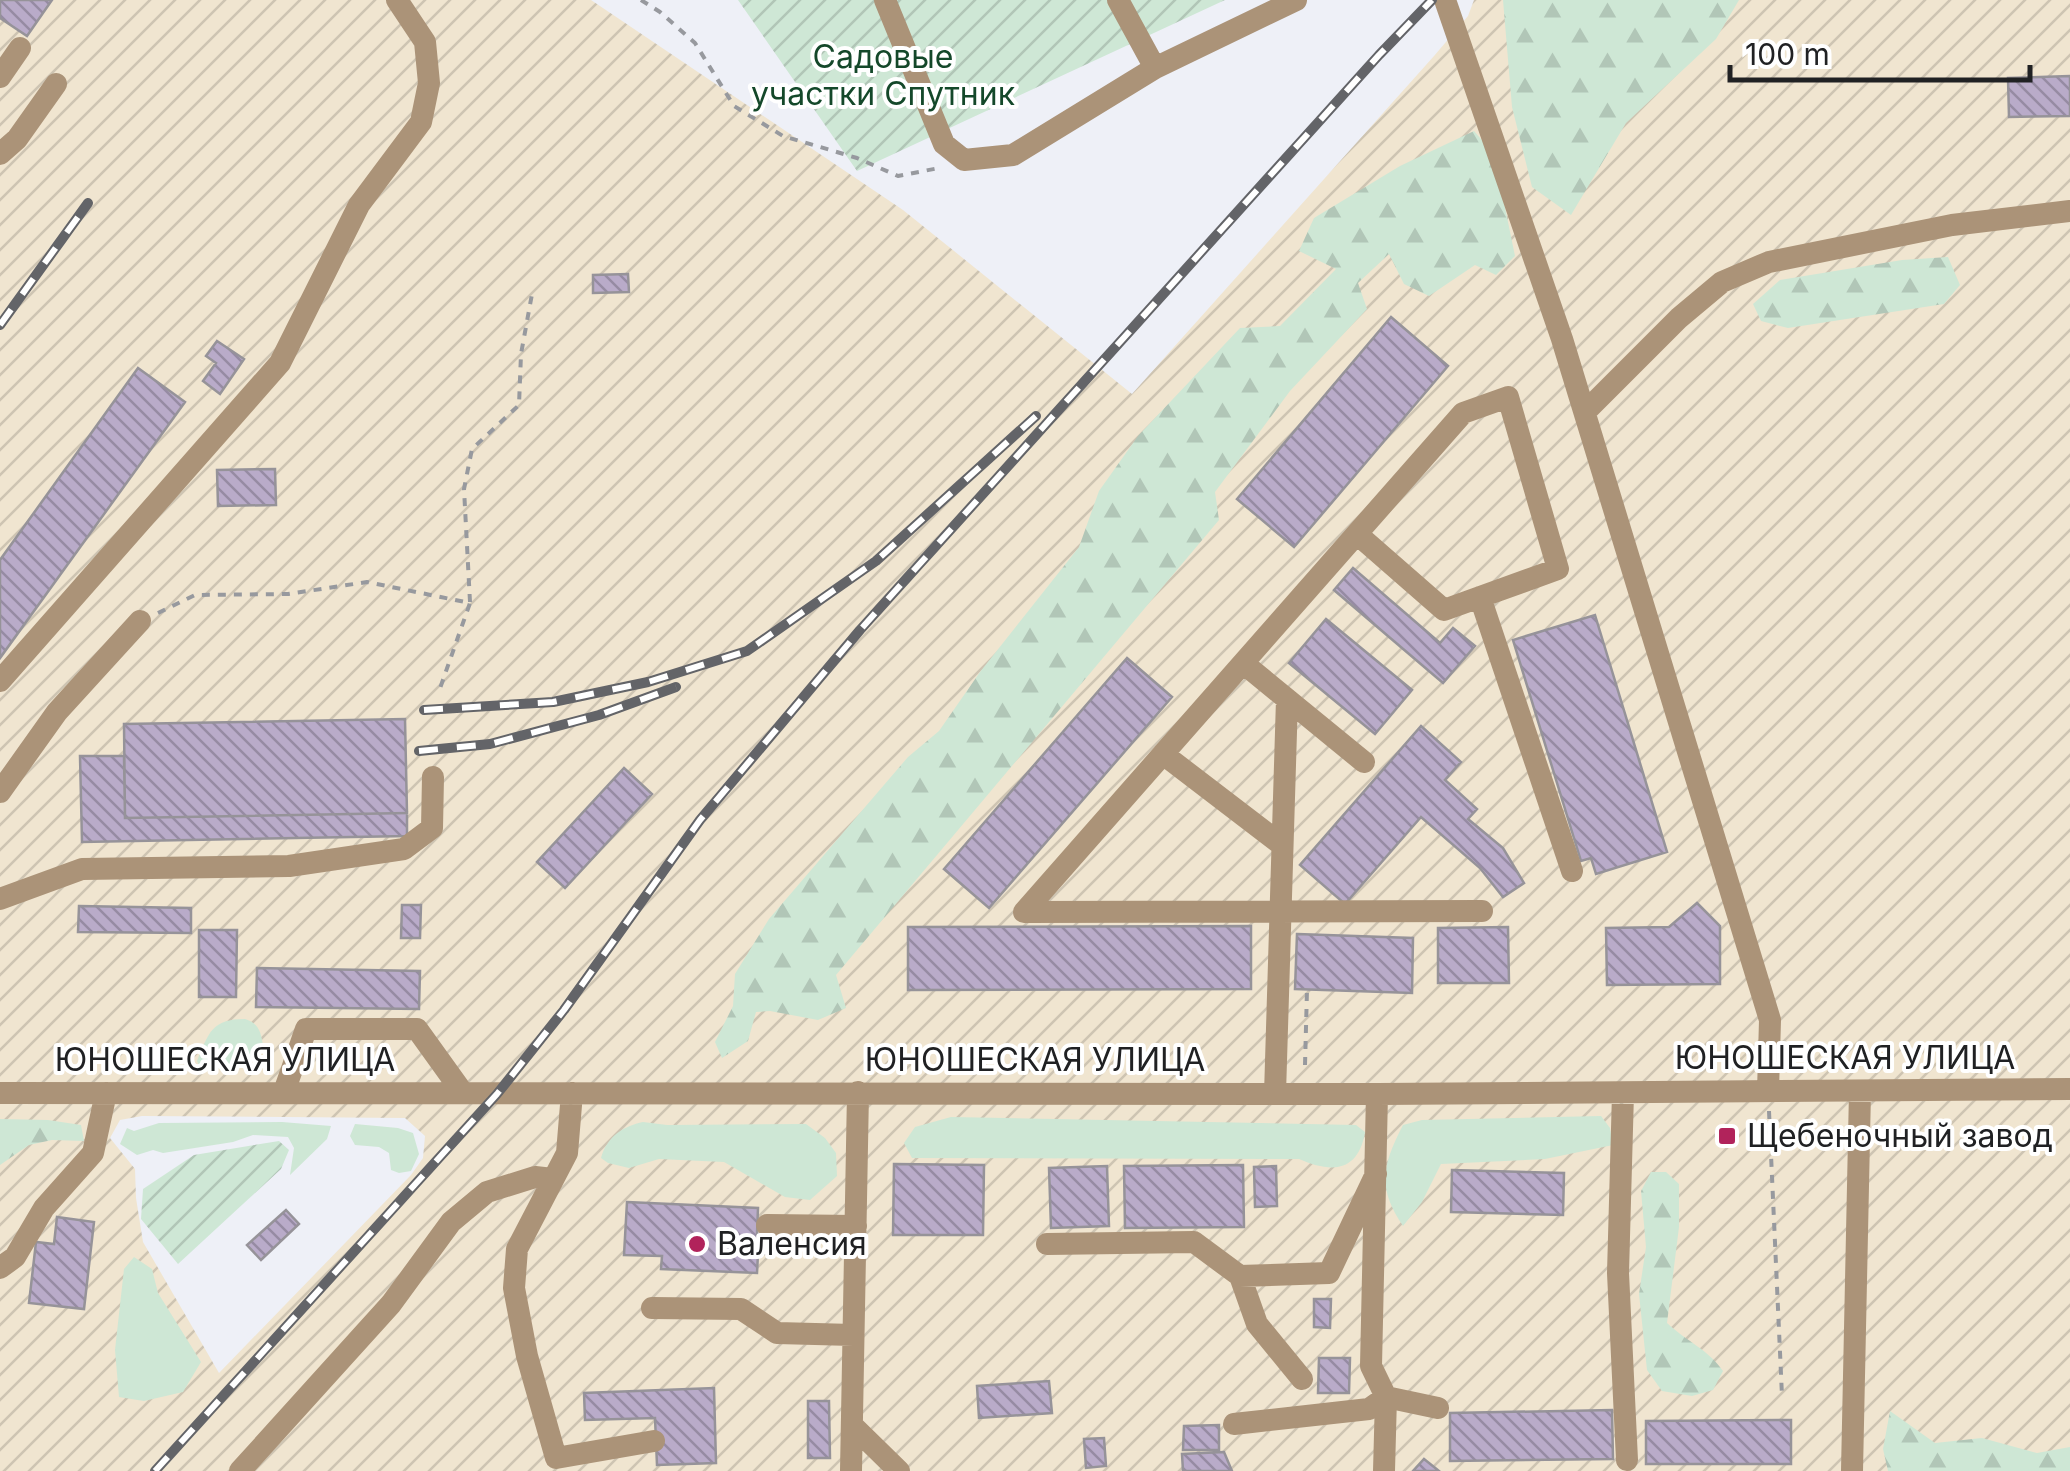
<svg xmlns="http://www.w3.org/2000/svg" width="2070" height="1471" font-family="Inter,sans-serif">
<defs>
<pattern id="industrial-furrows" width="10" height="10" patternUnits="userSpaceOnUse" patternTransform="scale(2.5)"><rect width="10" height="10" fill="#f0e5d0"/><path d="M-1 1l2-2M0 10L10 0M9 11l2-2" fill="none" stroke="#cec4b2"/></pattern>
<pattern id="forest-firs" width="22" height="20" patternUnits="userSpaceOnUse" patternTransform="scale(2.5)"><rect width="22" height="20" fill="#cee7d5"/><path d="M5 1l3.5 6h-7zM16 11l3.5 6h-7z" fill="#b1c6b7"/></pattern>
<pattern id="garden-furrows" width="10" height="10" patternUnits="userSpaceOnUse" patternTransform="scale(2.5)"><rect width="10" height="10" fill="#cee7d5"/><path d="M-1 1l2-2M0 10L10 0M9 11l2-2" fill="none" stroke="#b1c6b7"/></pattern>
<pattern id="building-back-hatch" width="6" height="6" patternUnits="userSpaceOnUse" patternTransform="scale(2.5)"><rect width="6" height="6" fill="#b9abc9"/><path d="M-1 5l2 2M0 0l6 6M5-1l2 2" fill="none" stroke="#968ba3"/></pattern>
</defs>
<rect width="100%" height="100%" fill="#eef0f7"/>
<path fill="url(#industrial-furrows)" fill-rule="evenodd" d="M0,0h591l312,210 229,184 302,-338 34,-40 6,-16h596v1471h-2070zM142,1116l263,2 20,18 -2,22 -12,17 -192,198 -76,-131 -7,-44 -1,-29 -25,-31 10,-18z"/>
<path fill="#cee7d5" d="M245,1019c14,4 16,14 18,26l-13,19 -16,4 -34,-1 -3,-6c12,-29 15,-42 48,-42z
M1601,1116l9,12 3,17 -68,14 -104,5 -19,38 -19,24c-26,-39 -21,-60 0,-101l19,-5z
M951,1117l405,8 9,7c-7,41 -34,41 -66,27l-387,-1 -8,-15 11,-16z
M282,1122l49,4 -4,13 -37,36 4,-27 -6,-11 -35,-2 -20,7 -70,11 -10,-3 -16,5 -17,-11 7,-16 7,3 25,-8z
M643,1122l24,3 139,-1 19,14 11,15 1,23 -27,24 -25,-3 -61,-35 -65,-3 -30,9 -21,-5 -7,-5c6,-22 23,-32 42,-36z
M355,1124l43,4 15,5 6,21 -8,17 -12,2 -8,-3 -2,-17 -10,-6 -24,-2 -5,-9z
M134,1257l18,12 6,24 43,69 -18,30 -39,9 -25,-4 -4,-47 9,-81z"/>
<path fill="url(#forest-firs)" d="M1503,0h236l-23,39 -90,84 -55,92 -39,-28 -20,-80z
M1474,131l20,23 21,102 -19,19 -21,-10 -46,31 -25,-12 -15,-30 -31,29 9,26 -77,82 -75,101 4,28 -383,455 10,33 -28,12 -48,-9 -14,1 -8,29 -26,17 -7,-16 18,-36 2,-32 34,-55 139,-162 31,-26 41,-59 99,-125 20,-56 39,-55 102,-108 40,-2 56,-57 -37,-18 15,-33 86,-52z
M1948,257l12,28 -16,19 -156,24 -27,-7 -8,-17 27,-24 122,-20z
M0,1119l48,1 33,5 3,16 -32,-1 -23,5 -29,20z
M1651,1172h15l13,12v43l-12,96c19,18 42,27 56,48l-10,19 -21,6 -30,-5 -15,-21 -8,-76 7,-47 -5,-56z
M1890,1411l45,32 47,-5 55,15 33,-6v24h-182l-5,-22z"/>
<path fill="url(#garden-furrows)" d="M738,0h487l-368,171z
M279,1141l10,9 -8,19 -103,95 -37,-45 2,-30 51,-34z"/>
<path fill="url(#building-back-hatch)" stroke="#969399" stroke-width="2.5" d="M0,0h52l-25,36 -27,-18z
M2070,76v40l-61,1 -1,-39z
M628,274l1,18 -36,1v-18z
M1391,317l57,49 -154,181 -57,-48z
M217,341l27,18 -24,35 -17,-13 13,-18 -10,-7z
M138,368l47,34 -185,256v-98z
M275,469l1,36 -58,1 -1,-36z
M1353,568l87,75 13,-15 22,18 -32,37 -109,-93z
M1595,615l72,237 -71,22 -5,-16 -10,3 -68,-221z
M1326,619l86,71 -37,44 -86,-71z
M1127,658l45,39 -183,211 -45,-39z
M405,719l2,94 -282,5 -1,-94z
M1421,726l40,36 -16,18 32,29 -9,10 35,29 21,35 -21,14 -23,-29 -59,-51 -76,87 -45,-39z
M80,756h44l1,62 282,-5v23l-325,6z
M624,768l28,26 -87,94 -28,-26z
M1697,903l23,23v58l-113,1 -1,-57 63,-1z
M402,905h19l-1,33h-19z
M79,906l112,2v25l-113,-1z
M1251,926v63l-343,1v-63z
M1508,927l1,56h-71v-55z
M199,930h38l-1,67h-37z
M1297,934l116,4 -1,55 -117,-4z
M257,968l163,3 -1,38 -163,-2z
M894,1164l90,1 -1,70h-90z
M1243,1165l1,62 -119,1 -1,-62z
M1107,1166l2,60 -58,2 -2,-60z
M1276,1166l1,40 -22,1 -1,-40z
M1452,1170l112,3 -1,42 -112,-3z
M627,1202l131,6 -1,26h12l-1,20h-10l-1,19 -96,-4 1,-13 -38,-1z
M286,1210l13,14 -38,36 -14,-15z
M57,1217l37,5 -10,87 -55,-6 7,-61 18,2z
M1314,1299h17l-1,29 -16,-1z
M1319,1358h31l-1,35h-31z
M1049,1381l3,32 -73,5 -2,-32z
M714,1388l2,75 -59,2 -2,-47 -70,2 -1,-27z
M808,1401h21l1,57h-22z
M1612,1410l1,49 -163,2v-48z
M1791,1420v44h-145v-43z
M1219,1425v25h-36l1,-24z
M1104,1438l2,28 -20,2 -2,-29z
M1224,1452l8,19h-49l-1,-17z
M1424,1459l15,12h-26z"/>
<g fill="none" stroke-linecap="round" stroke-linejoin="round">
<path stroke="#97999e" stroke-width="4" stroke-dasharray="8 8" stroke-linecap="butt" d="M641,0l19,12 35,31 39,63 49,30 74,22 41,18 41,-8
M470,602l-6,-113 8,-40 47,-44 2,-51 11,-60
M158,613l37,-18 93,-1 79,-12 103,21 -32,91
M1305,1065l2,-75
M1769,1111l13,285"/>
<path stroke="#ab9378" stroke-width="22" d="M885,0l59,144 20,16 49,-5 142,-87 141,-68
M1118,0l37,68
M1445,0l117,339 208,681 -2,71
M0,77l20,-29
M0,154l17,-15 39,-55
M1585,412l94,-94 43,-36 47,-20 183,-37 118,-14
M1357,534l87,76 114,-41 -50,-172 -45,16 -439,499 458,-1
M1480,597l92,274
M1243,663l121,99
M0,681l280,-318 79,-158 62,-83 8,-39 -4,-41 -28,-42
M1163,754l119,91
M0,792l57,-80 83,-91
M0,899l82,-30 207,-3 115,-17 28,-21 1,-51
M284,1092l22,-63h111l46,64
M0,1093l1377,1 693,-5
M572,1093l-5,60 -50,96 -3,39 13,68 29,102 98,-17
M1623,1093l-5,180 9,187
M1275,1094l12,-395
M1377,1094l-6,272 15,31 -2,74
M767,1225l89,1
M1047,1244l147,-2 46,34 89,-3 47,-99
M0,1268l15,-11 29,-49 49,-55 13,-60
M1240,1276l17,48 45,55
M652,1308l89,1 36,24 76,2
M1234,1424l135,-15 17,-12 52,11
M852,1425l47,46
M240,1471l151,-167 60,-82 36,-30 48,-15 18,2
M851,1471l7,-379
M1852,1471l8,-380"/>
<defs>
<path id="rail" d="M0,325l88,-122
M424,710l129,-8 95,-20 99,-31 129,-90 160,-145
M419,751l71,-7 109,-29 77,-28
M155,1471l342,-377 67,-84 136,-190 160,-190 519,-575 53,-55"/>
</defs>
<use href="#rail" stroke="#636468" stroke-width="10"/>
<use href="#rail" stroke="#fff" stroke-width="6" stroke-dasharray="19" stroke-linecap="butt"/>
</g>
<g fill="#b1235b" stroke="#fff" stroke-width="4">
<rect x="1717" y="1126" width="20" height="20" rx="5"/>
<circle cx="697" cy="1244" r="10"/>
</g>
<g text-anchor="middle" stroke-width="8" stroke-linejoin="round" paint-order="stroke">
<g font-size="32" fill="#14482a" stroke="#fff">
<text x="883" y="68">Садовые<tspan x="883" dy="37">участки Спутник</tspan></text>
</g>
<g font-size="32" fill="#202123" stroke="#fff">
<text x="1845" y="1069">ЮНОШЕСКАЯ УЛИЦА</text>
<text x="225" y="1071">ЮНОШЕСКАЯ УЛИЦА</text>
<text x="1035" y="1071">ЮНОШЕСКАЯ УЛИЦА</text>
</g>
<g font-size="32" fill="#202123" stroke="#fff" text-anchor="start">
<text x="1747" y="1147">Щебеночный завод</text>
<text x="717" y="1255">Валенсия</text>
</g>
</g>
<path d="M1730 65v15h300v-15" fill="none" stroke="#202123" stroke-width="5"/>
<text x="1745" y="65" font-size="30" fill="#202123" stroke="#ffffff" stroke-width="8" paint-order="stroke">100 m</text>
</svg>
